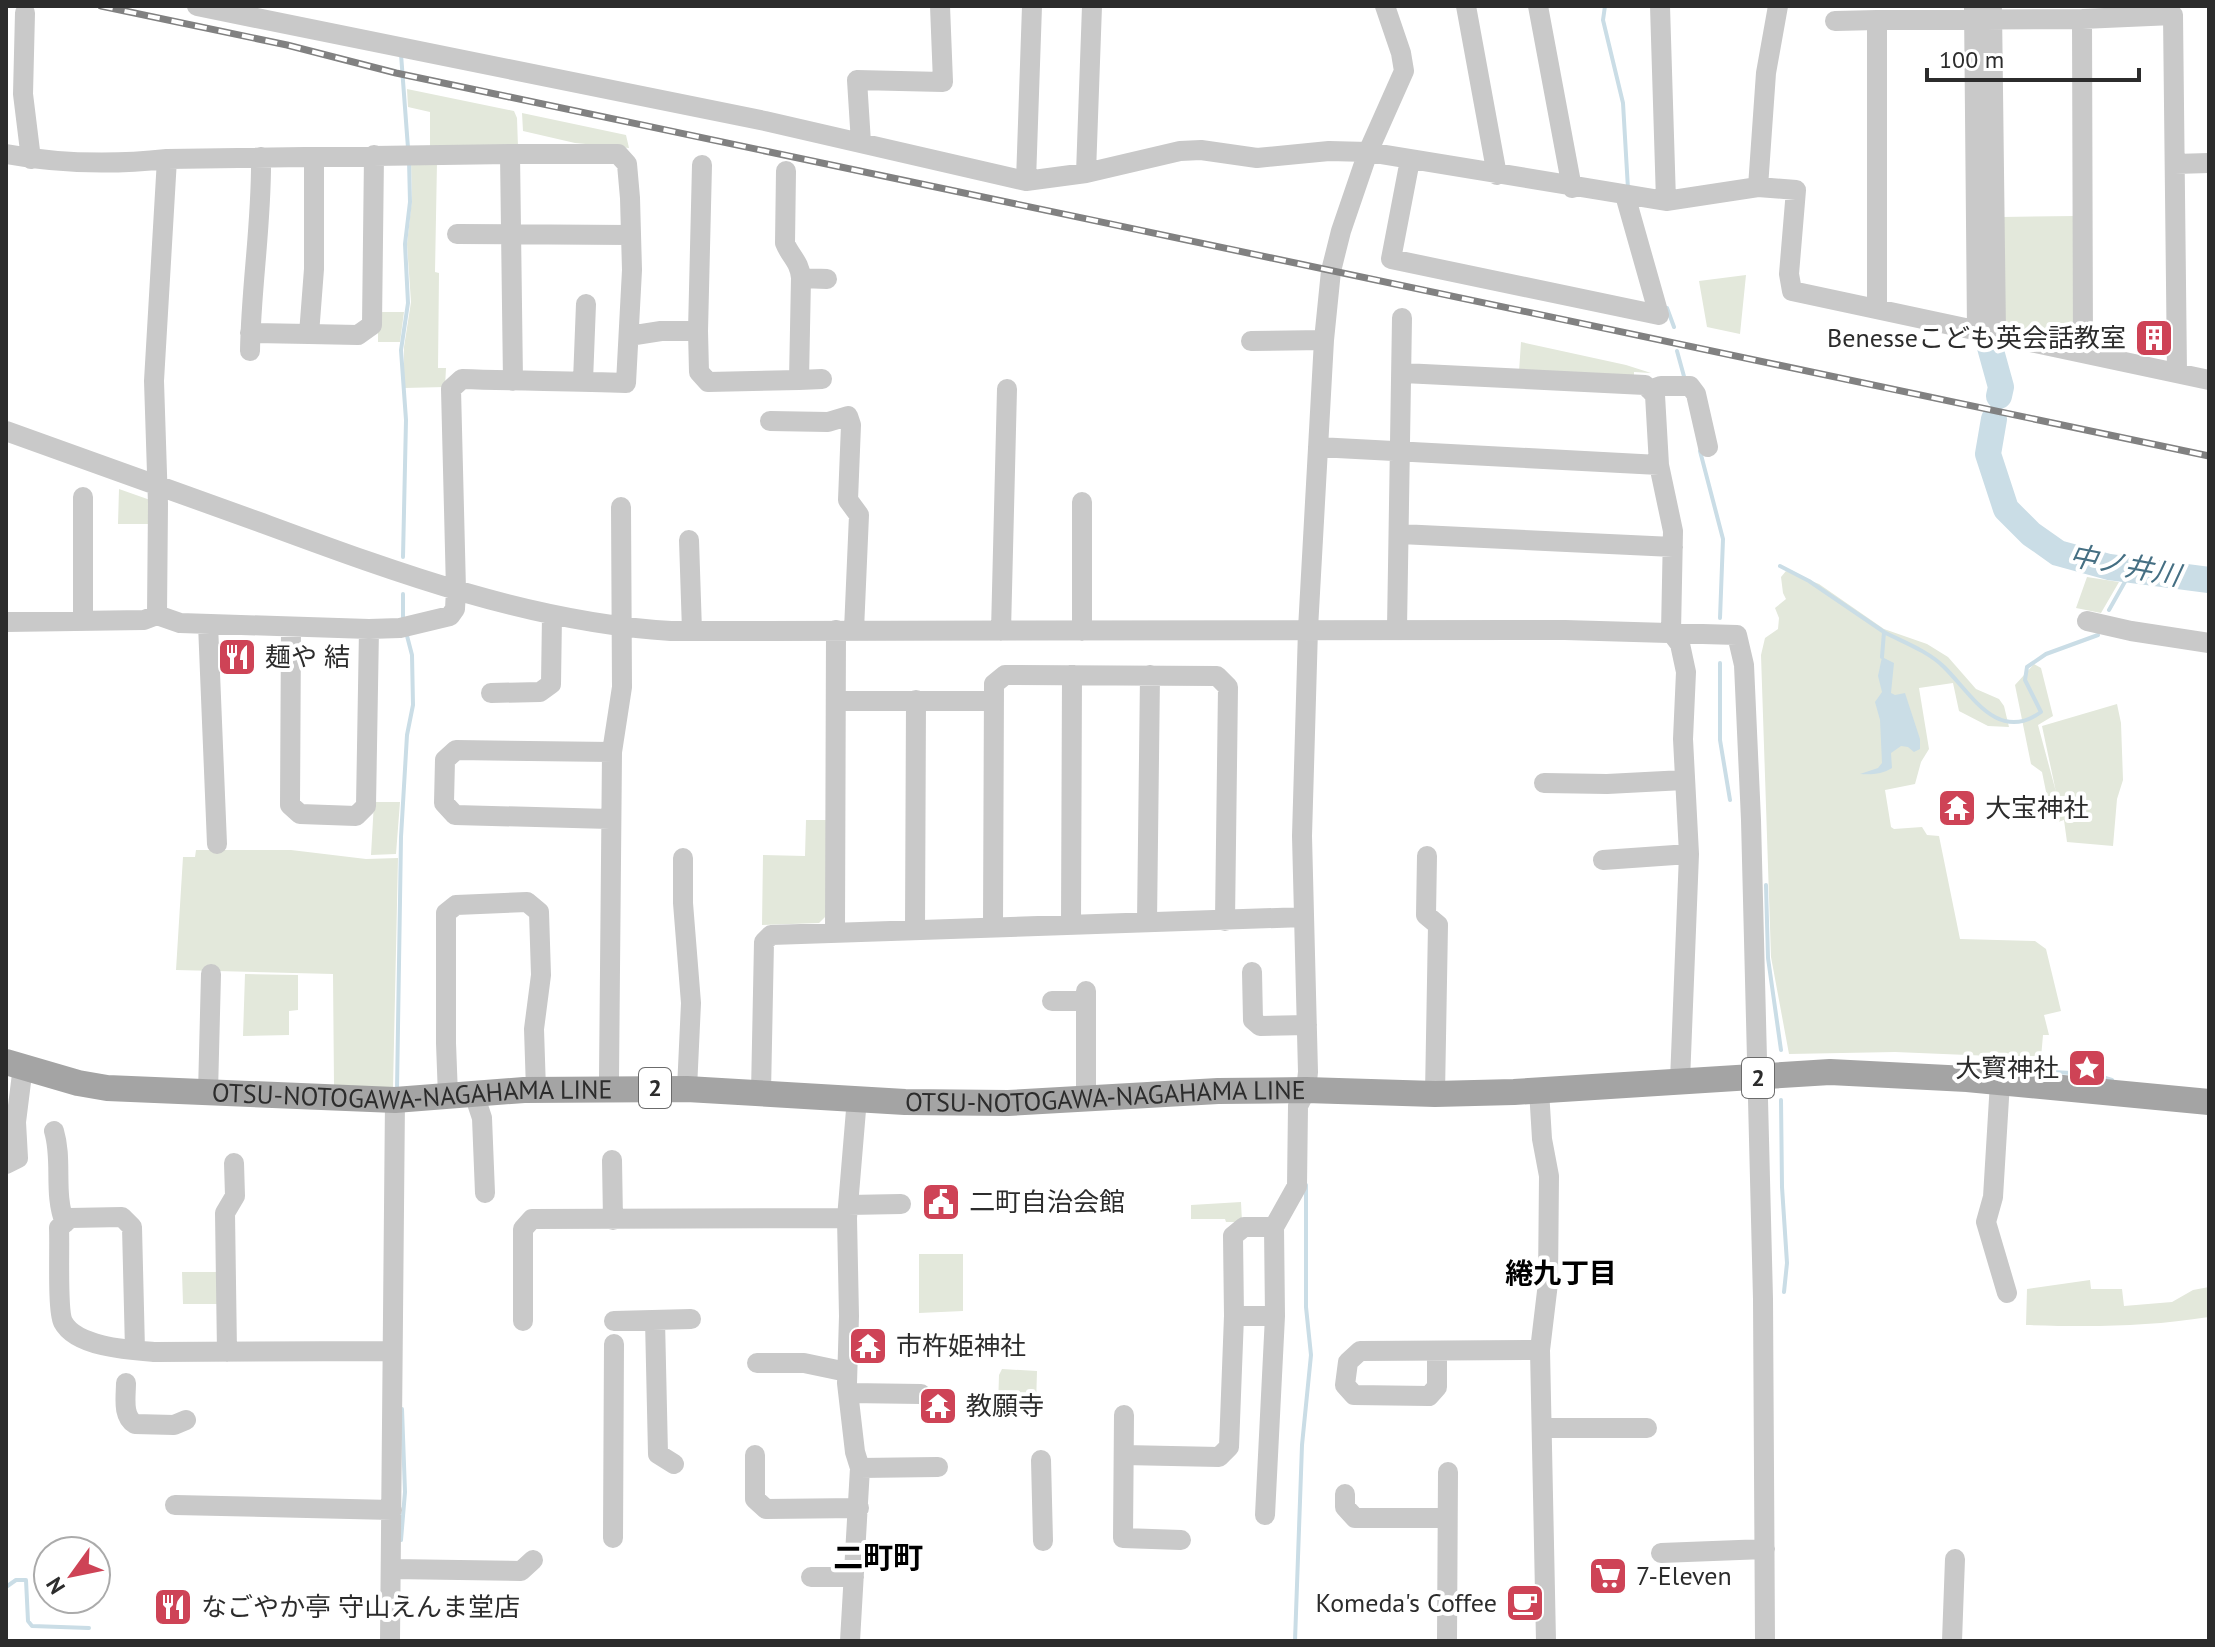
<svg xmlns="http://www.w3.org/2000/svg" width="2215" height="1647" font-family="'PT Sans','Noto Sans JP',sans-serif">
<rect width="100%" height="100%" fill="#fff"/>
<path fill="#e3e8db" d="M407,89l107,22 3,7 1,29 -88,2v-37l-22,-5z
M522,113l104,22 3,13 -54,-5 -52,-12z
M411,162h26l-2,110 4,1 -1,95h8l-1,19 -41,1v-41l7,-45 -4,-58 5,-45z
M2076,216l1,124 -6,4 -64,-14 -4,-5 -1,-108z
M1746,275l-6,59 -33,-7 -8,-46z
M378,312h26l-4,30h-22z
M1521,342l105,23 25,8 -17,-1v5l-115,-5z
M119,489l34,12 -1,23h-34z
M1786,571l33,13 65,45 43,15 21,13 28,32 23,10 5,7 5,21 -21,-1 -29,-15 -6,-28 -34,5 10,61 -8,13 -6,22 -30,6 6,37 3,2 28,-2 5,8 12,1 21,103 75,2 11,8 15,62 -17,4 5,20h-6l-2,23 -146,-6 -106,2 -18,-97 -10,-302 4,-17 13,-9 1,-11 -4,-10 11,-9 -3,-6 -2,-16z
M2087,577l32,5 -18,31 -25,-5z
M2034,664l7,4 12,48 -15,9 18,67 -14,-66 75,-22 4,19 2,57 -6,19 -4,47 -46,-4 -3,-22 -9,3 -3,-2 -10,-49 -11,-8 -16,-79z
M374,802h26l-4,52 -25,1z
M806,820h20v96l-7,7 -57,2 1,-70 42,1z
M196,850h95l75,9 32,-1 -5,230 -59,-3 -1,-111 -157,-4 7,-113h12z
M245,974l53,1v35l-9,1v24l-46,1z
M1241,1202l1,20h-16l-1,-3h-34v-14z
M919,1254h44v57l-44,2z
M182,1272h37l1,32h-37z
M2090,1280l1,9h31l2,17 48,-4 21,-12 16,-3v30c-64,10 -118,10 -183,8l1,-36z
M1002,1369l35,2 -1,35 -38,1 1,-32z"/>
<path fill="#cadde6" d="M1882,657l12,6 -3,30 4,2 10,-2 15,46v10l-6,3 -6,-5 -7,-1 -10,7 1,15c-9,6 -21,7 -32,6l18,-6 4,-5 -2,-43 -5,-18 7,-10 -4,-16z"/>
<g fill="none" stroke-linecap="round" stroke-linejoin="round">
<path stroke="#cadde6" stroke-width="4" d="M1605,6l-2,14 20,83 5,86
M401,54l7,94
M1667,308l7,19
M1677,351l8,29
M1700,451l23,88 -3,79
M403,557l3,-137 -5,-70 7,-47 -3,-59 5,-42 -1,-42
M1780,566l29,15 75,51 -2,25
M403,594v26
M2109,610l22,-39
M1884,632c19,10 44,19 60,35 26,25 53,77 97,45l-16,-32 2,-13 19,-13 52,-19
M1720,663v77l10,60
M1766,885l2,73 13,92
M2010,1070l82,4 20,6
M397,1090l4,-253 6,-102 6,-30 -1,-50 -6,-23
M1781,1100l1,87 5,76 -3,29
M401,1540l4,-48 -3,-83
M6,1587l10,-7h10l2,41 4,5 57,2
M1295,1641l7,-196 9,-90 -5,-48v-122"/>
<path stroke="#cadde6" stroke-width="26" d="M1988,340l13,47 -2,9
M1994,419l-6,35 18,55 25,25 27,19 51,14 100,13"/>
<path stroke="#c9c9c9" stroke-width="20" d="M197,6l568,115 261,60 60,-8 94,-22 21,-1 56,8 72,-7 39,1 298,49 92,-14 38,3 -7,84 3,17 417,89
M1466,6l31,169
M1538,6l34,182
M1660,6l6,195
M1974,6l3,323
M1992,9l4,324
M25,13l-2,81 8,65
M2082,19l1,333
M1835,21l42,-1
M861,143l-4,-63 86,2 -3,-76
M6,154c54,10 106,11 161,5l-13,222 4,123 -1,111
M167,159l343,-5
M1410,160l-19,99 268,56 -34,-120
M2175,164l34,-1
M1086,173l6,-167
M1026,181l6,-175
M1758,187l8,-114 12,-67
M457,234l174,1
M801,278l26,1
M1877,309v-289l205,-1 91,-4 4,358
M698,331l4,-166
M250,333l59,1 5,-65v-112
M309,334l49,1 14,-10 2,-170
M629,336l32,-5h37l1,41 9,10 91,-2 2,-102c-1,-16 -11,-22 -16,-35l1,-72
M1251,341l73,-1
M250,351c1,-65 12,-129 11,-194
M1403,373l242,12 10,10 4,70 14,66 -2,101 9,12 6,28 -3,67 6,115 -9,227
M799,380l23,-1
M583,381l3,-77
M1650,390l11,-4h29l6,8 12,53
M770,421l58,1 20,-6 3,9 -3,75 11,15 -5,115
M6,431c85,31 171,61 256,92 133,49 267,99 409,108l894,-1 172,5 7,30 7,155 12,479 2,342
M1318,447l341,18
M1082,502v129
M1400,534l273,13
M689,540l3,91
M83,620v-123
M2087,621l44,10 78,12
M6,622l138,-2 13,-5 23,8 189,6 31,-1 50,-12 5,-7 1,-19 -5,-201 11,-10c55,2 109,2 164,4l6,-113 -2,-72 -3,-34 -9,-10h-108l3,227
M208,624l9,220
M291,628l-1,177 10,9 56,2 10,-10 3,-177
M1397,629l5,-311
M1001,631l6,-242
M491,693l49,-1 11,-8 1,-69
M836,701h158
M1544,783l63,1 77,-4
M610,819l-155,-4 -11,-12 1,-43 11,-10 156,2
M1427,856l-1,59 12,10 -3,169
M683,858v45l8,100 -4,86
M1603,860l86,-6
M1147,923l3,-248
M1071,925l1,-250
M993,927l1,-243 11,-9 212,1 11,11 -3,234
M915,930l1,-230
M835,933l1,-303
M1252,972l1,48 7,6 47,-1
M1086,991v109
M1052,1001h34
M2000,1082l-7,115 -7,25 21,71
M611,1088l-2,-10 3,-326 10,-65 -1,-180
M1539,1090l3,49 7,37 -1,107 -8,67 6,291
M208,1093l3,-119
M761,1093l3,-151 7,-7 533,-18
M474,1094l8,24 3,75
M448,1096l-2,-53v-130l10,-8 71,-3 12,10 2,63 -7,54 2,61
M54,1131c9,30 -1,62 11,92
M612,1160l1,60
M6,1164l12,-6 -2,-36 7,-56
M848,1205l53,-1
M1234,1316h41
M655,1320l3,134 16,10
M523,1321v-92l9,-10 315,-1
M614,1321l77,-2
M135,1350l-3,-123 -10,-10 -52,1 -11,10c1,18 -2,82 4,94 13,25 66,28 92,30l236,-1
M227,1352l-2,-139 10,-17 -1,-33
M1437,1352v35l-8,9 -75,-1 -9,-10 3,-23 12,-11 180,-1
M757,1363h47l43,9
M126,1383c0,14 -4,33 9,41l39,1 12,-5
M849,1393l72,1
M1124,1415l-1,123 58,2
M1542,1428h105
M755,1455v44l11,10 93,-1
M1124,1455l95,2 10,-10 5,-131 -1,-80 11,-9h30
M1041,1460l2,81
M860,1468l78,-1
M1345,1494v13l10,11h92
M175,1505l217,5
M1265,1515l10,-199 -1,-89 23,-41 1,-80 8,-16 2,-18 -6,-236 6,-207 16,-289 7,-69 10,-40 27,-79 36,-81 -3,-18 -16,-47
M613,1538l1,-194
M1661,1553l104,-4
M392,1569l129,2 12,-11
M811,1577h43
M390,1641l5,-541
M850,1641l10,-173 -5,-16 -8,-69 2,-67 -2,-98 10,-120
M1447,1641l1,-169
M1952,1641l3,-82"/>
<path stroke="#a4a4a4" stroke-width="26" id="s1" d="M6,1062l72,21 29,5 288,12 129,-10 163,-1 218,13 103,1 210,-12 88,-1 129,4 79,-2 316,-20 137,7 242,23"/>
<defs>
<path id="rail" d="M101,6l186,39 109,28 1813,383"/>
</defs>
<use href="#rail" stroke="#818181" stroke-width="7"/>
<use href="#rail" stroke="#fff" stroke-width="4" stroke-dasharray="12" stroke-linecap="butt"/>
</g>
<defs>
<symbol id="building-square" viewBox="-11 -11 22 22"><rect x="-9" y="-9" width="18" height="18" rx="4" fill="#ce4356" stroke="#fff"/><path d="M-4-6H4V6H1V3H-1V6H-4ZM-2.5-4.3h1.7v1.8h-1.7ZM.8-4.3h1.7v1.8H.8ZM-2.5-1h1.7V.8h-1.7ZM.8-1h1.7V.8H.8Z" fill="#fff"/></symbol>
<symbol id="restaurant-square" viewBox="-11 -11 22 22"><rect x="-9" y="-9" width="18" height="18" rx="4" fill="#ce4356" stroke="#fff"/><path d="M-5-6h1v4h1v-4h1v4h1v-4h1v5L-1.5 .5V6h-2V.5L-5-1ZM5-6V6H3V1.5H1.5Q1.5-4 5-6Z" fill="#fff"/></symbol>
<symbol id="temple-square" viewBox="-11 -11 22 22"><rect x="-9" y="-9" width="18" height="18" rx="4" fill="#ce4356" stroke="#fff"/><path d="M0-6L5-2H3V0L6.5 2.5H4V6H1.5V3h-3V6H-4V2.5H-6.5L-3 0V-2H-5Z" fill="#fff"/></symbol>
<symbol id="sight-square" viewBox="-11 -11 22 22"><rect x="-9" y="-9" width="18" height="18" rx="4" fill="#ce4356" stroke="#fff"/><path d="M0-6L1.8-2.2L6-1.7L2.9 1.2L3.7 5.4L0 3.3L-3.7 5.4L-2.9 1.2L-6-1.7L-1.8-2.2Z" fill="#fff"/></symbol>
<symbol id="civic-square" viewBox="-11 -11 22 22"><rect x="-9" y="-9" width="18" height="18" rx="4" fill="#ce4356" stroke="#fff"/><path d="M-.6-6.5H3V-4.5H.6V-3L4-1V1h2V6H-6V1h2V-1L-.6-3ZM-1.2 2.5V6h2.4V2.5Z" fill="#fff"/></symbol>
<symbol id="supermarket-square" viewBox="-11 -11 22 22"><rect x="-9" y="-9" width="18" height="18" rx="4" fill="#ce4356" stroke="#fff"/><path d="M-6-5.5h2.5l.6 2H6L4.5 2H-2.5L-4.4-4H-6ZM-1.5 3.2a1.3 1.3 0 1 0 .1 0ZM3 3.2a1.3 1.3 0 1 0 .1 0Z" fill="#fff"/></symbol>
<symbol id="cafe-square" viewBox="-11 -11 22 22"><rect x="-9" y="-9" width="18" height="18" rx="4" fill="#ce4356" stroke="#fff"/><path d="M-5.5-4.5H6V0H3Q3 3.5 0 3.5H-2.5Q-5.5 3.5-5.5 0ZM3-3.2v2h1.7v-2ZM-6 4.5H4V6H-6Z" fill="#fff"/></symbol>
</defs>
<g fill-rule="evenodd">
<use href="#building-square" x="2132" y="316" width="44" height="44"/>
<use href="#restaurant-square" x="215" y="635" width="44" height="44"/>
<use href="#temple-square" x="1935" y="786" width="44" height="44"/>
<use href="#sight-square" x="2065" y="1046" width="44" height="44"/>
<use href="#civic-square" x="919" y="1180" width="44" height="44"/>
<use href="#temple-square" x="846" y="1324" width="44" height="44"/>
<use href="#temple-square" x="916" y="1384" width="44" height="44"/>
<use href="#supermarket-square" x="1586" y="1554" width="44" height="44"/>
<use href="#cafe-square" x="1503" y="1581" width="44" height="44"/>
<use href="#restaurant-square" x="151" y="1585" width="44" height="44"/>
</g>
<g text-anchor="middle" stroke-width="8" stroke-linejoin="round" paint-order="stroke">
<g fill="#fff" stroke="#6b6b6b" stroke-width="2">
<rect x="1742" y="1058" width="32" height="40" rx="6"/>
<rect x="639" y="1068" width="32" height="40" rx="6"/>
</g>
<g font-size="24" font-weight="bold" fill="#2c2c2c">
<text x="1758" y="1086">2</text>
<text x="655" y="1096">2</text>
</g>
<g font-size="26" fill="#2c2c2c" stroke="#fff" text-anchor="start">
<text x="2126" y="347" text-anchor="end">Benesseこども英会話教室</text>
<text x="265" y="666">麺や 結</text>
<text x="1985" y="817">大宝神社</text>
<text x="2059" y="1077" text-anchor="end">大寳神社</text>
<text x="969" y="1211">二町自治会館</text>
<text x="896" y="1355">市杵姫神社</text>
<text x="966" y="1415">教願寺</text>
<text x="1636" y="1585">7-Eleven</text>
<text x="1497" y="1612" text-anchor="end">Komeda's Coffee</text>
<text x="201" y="1616">なごやか亭 守山えんま堂店</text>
</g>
<g font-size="26" fill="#2c2c2c" stroke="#fff">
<text dy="9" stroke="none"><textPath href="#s1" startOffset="410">OTSU-NOTOGAWA-NAGAHAMA LINE</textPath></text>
<text dy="9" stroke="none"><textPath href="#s1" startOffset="1104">OTSU-NOTOGAWA-NAGAHAMA LINE</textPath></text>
</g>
<g font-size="28" font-style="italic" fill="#456f83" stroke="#fff">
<text transform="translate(2125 565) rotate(11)" y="10">中ノ井川</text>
</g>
<g font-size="28" font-weight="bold" fill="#000" stroke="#fff">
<text x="1561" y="1283">綣九丁目</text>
</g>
<g font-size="30" font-weight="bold" fill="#000" stroke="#fff">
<text x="878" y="1568">二町町</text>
</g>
</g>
<rect width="2215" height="1647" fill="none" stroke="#2c2c2c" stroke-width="16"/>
<g transform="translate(72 1575) rotate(237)"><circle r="38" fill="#ffffff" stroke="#ababab" stroke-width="2"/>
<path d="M0-6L14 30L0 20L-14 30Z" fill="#ce4356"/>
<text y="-12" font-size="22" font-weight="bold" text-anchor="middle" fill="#2c2c2c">N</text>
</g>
<path d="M1927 68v12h212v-12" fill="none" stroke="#2c2c2c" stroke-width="4"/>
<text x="1939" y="68" font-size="24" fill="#2c2c2c" stroke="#ffffff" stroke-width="6" paint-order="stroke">100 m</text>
</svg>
